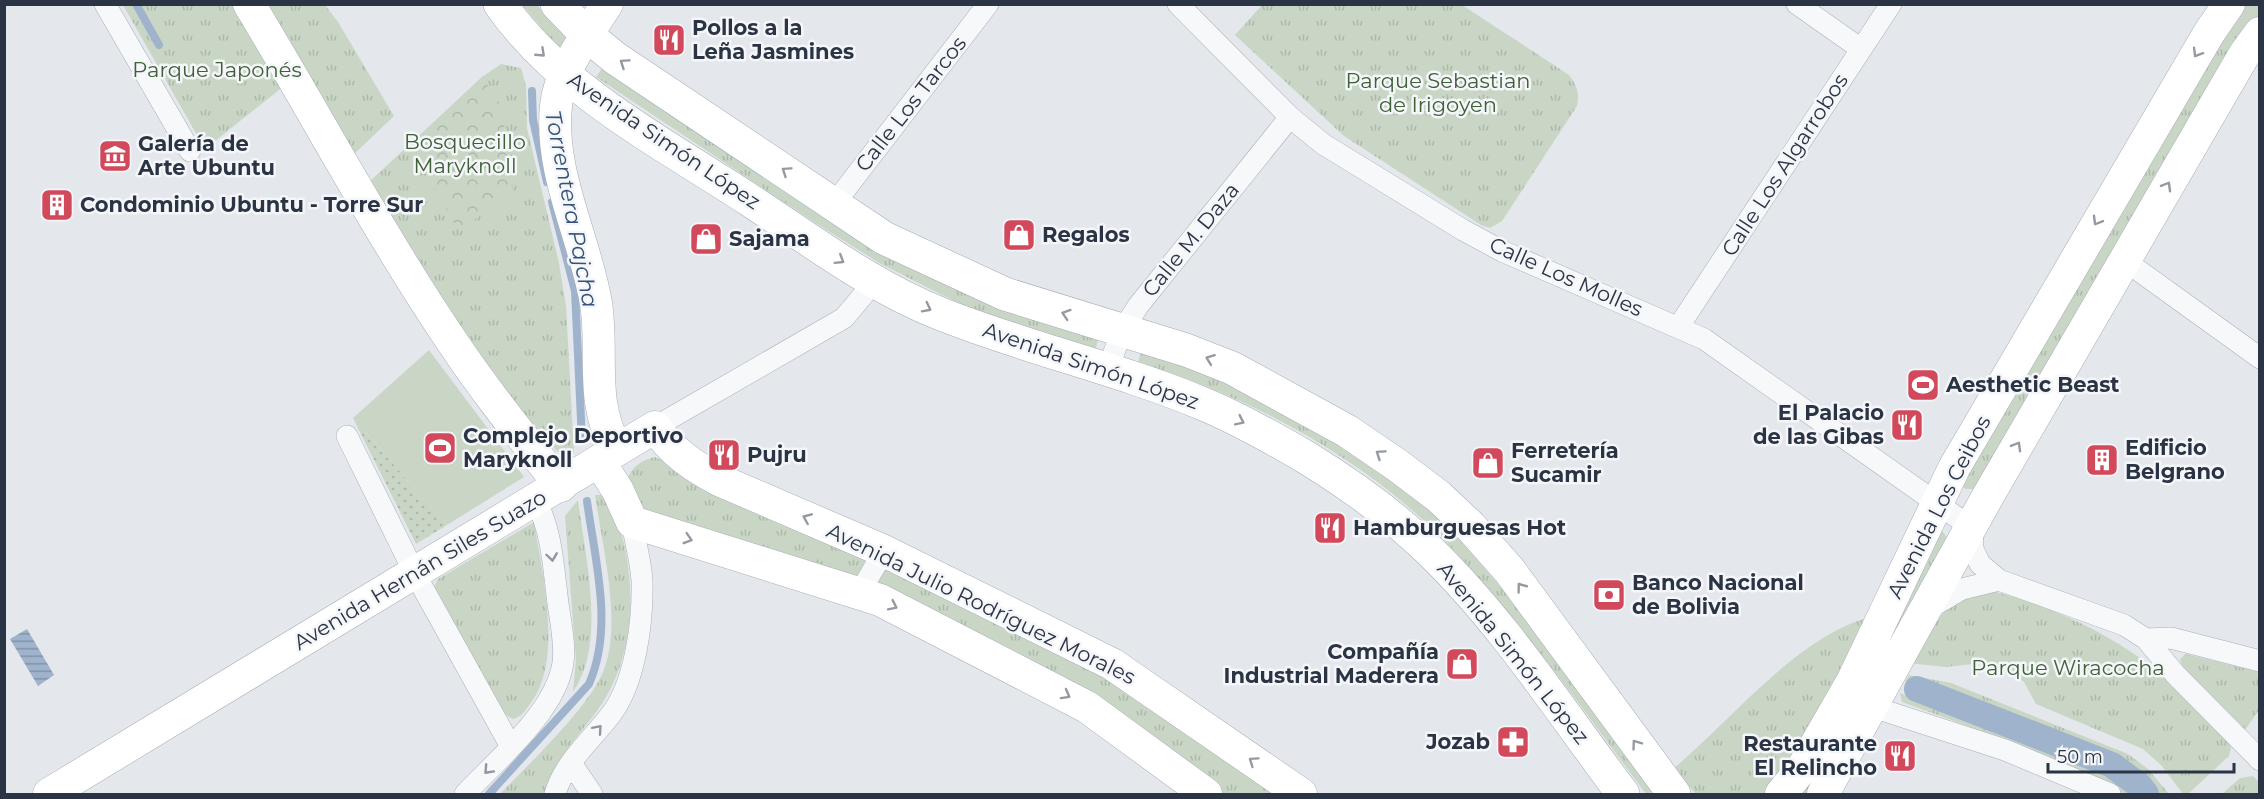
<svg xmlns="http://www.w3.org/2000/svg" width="2264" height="799" font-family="Montserrat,sans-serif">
<defs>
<pattern id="grass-tufts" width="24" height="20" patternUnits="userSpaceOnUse" patternTransform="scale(1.5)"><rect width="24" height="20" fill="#c9d6c5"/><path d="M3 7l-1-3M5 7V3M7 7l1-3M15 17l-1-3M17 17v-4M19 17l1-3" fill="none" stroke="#adb8ab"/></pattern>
<pattern id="forest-crowns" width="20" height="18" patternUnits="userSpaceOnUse" patternTransform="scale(1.5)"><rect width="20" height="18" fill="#c9d6c5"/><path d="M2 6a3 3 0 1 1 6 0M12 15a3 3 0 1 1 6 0" fill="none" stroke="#adb8ab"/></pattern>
<pattern id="garden-dots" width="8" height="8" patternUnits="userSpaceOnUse" patternTransform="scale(1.5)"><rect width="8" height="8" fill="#c9d6c5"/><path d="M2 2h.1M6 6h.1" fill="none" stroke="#adb8ab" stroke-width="1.8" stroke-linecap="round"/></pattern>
<pattern id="water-rules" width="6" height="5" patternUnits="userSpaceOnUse" patternTransform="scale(1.5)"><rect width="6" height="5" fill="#9fb4cc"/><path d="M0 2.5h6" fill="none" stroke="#8293a7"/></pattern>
</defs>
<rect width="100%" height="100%" fill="#e4e7ec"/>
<path fill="url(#grass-tufts)" d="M1263,4l199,1 107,70c8,11 11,18 8,31l-75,115 -12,7 -9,-3 -137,-89 -109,-101z
M123,5h112l49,81 -79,63z
M262,5h63l13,17 56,94 -44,42z
M522,5h15l31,35 -7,11z
M2244,5h15v10l-27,37 -252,430 -7,7h-7l-5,-3z
M501,64l20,4 5,18 1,42 32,135 7,43 8,147 -9,5 -37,-33 -43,-50 -117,-192 114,-106z
M603,67l495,273 -3,11 -121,-40 -93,-47 -64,-40 -221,-147z
M1141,351l87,31 99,52 86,62 36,31 73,85 134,179 -10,3c-66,-88 -129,-180 -207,-259 -77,-77 -197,-143 -301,-172z
M655,457l206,97 4,6 -5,15 -8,4 -210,-67 -18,-26c7,-17 12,-24 31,-29z
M595,495h12c30,62 34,147 -4,207 -21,32 -48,55 -59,92h-44c29,-30 88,-86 103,-122 20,-48 -1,-127 -8,-177z
M578,500c7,57 29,143 -5,192l3,-32 -11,-144z
M534,522c8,51 30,139 -4,182 -5,7 -9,13 -17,15l-8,-5 -71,-127 4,-8z
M1938,531l5,1 5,7 -139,255h-9z
M886,565l224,108 174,121h-64l-339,-208 -3,-6z
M1992,591c53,13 111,39 155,72 30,22 55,51 81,77l3,8 -2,8 -41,38h-5l-22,-29 -18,-16 -107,-45 -12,-22 -24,-17 -17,-2 -38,4 -36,-4c22,-35 37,-69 83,-72z
M1871,617l-95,166 -12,11h-68l-23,-25c58,-48 125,-134 198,-152z
M2186,654l73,18v38l-14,20 -63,-63 -2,-8z
M1909,675l42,8 177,71 20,15 21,25h-11l-16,-17 -18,-14 -219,-82z
M1900,693l214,81 23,20h-13l-16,-10 -121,-51 -85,-31z
M2253,776l6,6v12h-37l18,-16z"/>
<path fill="url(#forest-crowns)" d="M482,77l20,30 11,88 -55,35 -47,-85z"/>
<path fill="url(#garden-dots)" d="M353,418l94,107 -31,19z"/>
<path fill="#c9d6c5" d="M429,350l95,127 -77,48 -94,-107z"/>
<path fill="url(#water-rules)" d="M27,629l27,46 -16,11 -28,-47z"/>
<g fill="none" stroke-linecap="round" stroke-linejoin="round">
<path stroke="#9fb4cc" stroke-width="8" d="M136,4l23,41
M532,91l1,29 14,62
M552,202l23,89 7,150
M489,794l100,-110c25,-57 6,-123 -2,-183"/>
<path stroke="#9fb4cc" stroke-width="26" d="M1917,689l195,76 28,21 6,8"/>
<defs>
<path id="street" d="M105,4l85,147
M1178,4l112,113 33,27 140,86 39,21 202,88 268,189 1,21 7,15 19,16 125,45 22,14 29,35 85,86
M1797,4l64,45
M834,204l154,-200
M2124,260l136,98
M1679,326l212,-322
M1107,371l15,-40 16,-25 152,-189
M655,427l189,-109 31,-37
M347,436l67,136 96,173
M860,592l24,-41
M1928,609l34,-20 37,-9
M2146,639l25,-1 89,23
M1873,707l132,43 105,44
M571,763l21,31
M465,794c32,-34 91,-83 98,-131 3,-21 -4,-47 -6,-68 -4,-33 -6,-65 -21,-94
M555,794c10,-33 37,-54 57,-81 24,-33 31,-93 30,-132 -1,-19 -7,-40 -10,-59"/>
<path id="secondary" d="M249,4c68,112 129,228 202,336 34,51 72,98 110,146
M607,4c-19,30 -48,67 -51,102 -7,67 29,132 40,197 8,53 -7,97 21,147
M599,461l19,30 14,31 248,78 207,107 119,87
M49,794l606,-367c17,25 38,39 64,53l165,71 228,113 189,130
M1781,794l22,-27 50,-87 101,-212 255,-435 20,-29
M1823,794l165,-298 256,-441 16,-22"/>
<path id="primary" d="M500,4c61,87 161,138 248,195 61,40 124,88 193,115 85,34 176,54 260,89 37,15 72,35 106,55 44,27 87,58 124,94 73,71 131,161 192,242
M557,4l31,32 27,22 269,180 121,56 181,56 46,18 115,63 50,34 41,31 32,30 39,44 165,224"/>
</defs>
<use href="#street" stroke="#a9aeb7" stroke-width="22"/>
<use href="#secondary" stroke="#a9aeb7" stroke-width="33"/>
<use href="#primary" stroke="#a3abb8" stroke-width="34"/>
<use href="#street" stroke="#f7f8fa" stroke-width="21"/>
<use href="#secondary" stroke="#fff" stroke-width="32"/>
<use href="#primary" stroke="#fff" stroke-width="33"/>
</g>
<defs><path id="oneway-chevron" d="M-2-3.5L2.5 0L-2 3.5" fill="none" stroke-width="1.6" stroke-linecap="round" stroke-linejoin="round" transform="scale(1.5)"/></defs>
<g stroke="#959aa2">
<use href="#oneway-chevron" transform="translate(541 53) rotate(43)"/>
<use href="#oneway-chevron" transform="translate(2197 53) rotate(121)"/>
<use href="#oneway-chevron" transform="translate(624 63) rotate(-146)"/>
<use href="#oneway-chevron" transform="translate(786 171) rotate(-146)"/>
<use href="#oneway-chevron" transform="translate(2167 186) rotate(-60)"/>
<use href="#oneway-chevron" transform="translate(2097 221) rotate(120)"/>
<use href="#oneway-chevron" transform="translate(840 260) rotate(32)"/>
<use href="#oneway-chevron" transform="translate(927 308) rotate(27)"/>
<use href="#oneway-chevron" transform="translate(1066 314) rotate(-162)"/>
<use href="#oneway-chevron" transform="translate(1210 359) rotate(-159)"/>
<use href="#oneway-chevron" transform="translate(1240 421) rotate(26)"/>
<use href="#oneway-chevron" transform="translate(2017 446) rotate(-60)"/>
<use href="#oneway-chevron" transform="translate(1380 454) rotate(-146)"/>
<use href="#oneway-chevron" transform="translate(807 518) rotate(-157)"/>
<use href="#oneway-chevron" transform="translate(688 539) rotate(17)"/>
<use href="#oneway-chevron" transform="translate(1521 587) rotate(-127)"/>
<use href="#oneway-chevron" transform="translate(893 606) rotate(26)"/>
<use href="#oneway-chevron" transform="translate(1066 695) rotate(29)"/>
<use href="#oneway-chevron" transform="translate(1636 744) rotate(-126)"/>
<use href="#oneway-chevron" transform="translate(1253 761) rotate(-145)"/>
</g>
<g stroke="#9196a0">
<use href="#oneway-chevron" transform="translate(552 557) rotate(82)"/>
<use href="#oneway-chevron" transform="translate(598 729) rotate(-49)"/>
<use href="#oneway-chevron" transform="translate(488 770) rotate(133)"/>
</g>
<defs>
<symbol id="restaurant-square" viewBox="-11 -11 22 22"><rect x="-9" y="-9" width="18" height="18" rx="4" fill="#d1495b" stroke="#f4f6f9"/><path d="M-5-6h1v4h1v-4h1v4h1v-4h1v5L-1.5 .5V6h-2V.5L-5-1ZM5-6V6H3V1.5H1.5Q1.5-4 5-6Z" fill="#fff"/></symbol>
<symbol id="museum-square" viewBox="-11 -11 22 22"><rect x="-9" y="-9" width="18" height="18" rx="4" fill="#d1495b" stroke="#f4f6f9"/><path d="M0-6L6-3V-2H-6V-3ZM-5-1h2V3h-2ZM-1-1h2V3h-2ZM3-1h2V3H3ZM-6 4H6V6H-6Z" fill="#fff"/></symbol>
<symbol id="building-square" viewBox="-11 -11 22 22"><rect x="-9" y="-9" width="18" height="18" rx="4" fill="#d1495b" stroke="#f4f6f9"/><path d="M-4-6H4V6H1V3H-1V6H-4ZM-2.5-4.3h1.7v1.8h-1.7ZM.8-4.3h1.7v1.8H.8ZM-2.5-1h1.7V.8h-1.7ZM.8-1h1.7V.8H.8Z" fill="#fff"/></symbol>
<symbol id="shop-square" viewBox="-11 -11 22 22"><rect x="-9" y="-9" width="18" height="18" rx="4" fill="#d1495b" stroke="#f4f6f9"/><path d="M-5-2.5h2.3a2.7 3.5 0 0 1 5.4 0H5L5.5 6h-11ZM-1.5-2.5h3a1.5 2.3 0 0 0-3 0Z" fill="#fff"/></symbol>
<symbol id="stadium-square" viewBox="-11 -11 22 22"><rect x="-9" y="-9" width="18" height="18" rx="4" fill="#d1495b" stroke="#f4f6f9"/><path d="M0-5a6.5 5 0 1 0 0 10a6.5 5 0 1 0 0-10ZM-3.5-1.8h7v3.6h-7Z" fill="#fff"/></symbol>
<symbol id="bank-square" viewBox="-11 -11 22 22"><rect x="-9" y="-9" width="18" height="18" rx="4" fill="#d1495b" stroke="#f4f6f9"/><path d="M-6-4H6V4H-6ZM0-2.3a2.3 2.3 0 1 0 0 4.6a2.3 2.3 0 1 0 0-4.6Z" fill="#fff"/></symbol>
<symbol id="pharmacy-square" viewBox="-11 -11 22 22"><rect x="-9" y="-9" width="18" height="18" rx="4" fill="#d1495b" stroke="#f4f6f9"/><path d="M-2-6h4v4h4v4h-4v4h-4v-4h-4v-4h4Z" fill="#fff"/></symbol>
</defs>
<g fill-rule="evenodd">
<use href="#restaurant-square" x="650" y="21" width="38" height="38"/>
<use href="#museum-square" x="96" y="137" width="38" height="38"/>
<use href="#building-square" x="38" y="186" width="38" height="38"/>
<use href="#shop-square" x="1000" y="216" width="38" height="38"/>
<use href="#shop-square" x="687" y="220" width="38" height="38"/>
<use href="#stadium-square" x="1904" y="366" width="38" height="38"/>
<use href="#restaurant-square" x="1888" y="406" width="38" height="38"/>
<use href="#stadium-square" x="421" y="429" width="38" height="38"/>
<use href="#restaurant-square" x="705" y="436" width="38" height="38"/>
<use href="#building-square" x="2083" y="441" width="38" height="38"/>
<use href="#shop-square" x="1469" y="444" width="38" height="38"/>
<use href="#restaurant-square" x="1311" y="509" width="38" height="38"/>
<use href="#bank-square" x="1590" y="576" width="38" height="38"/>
<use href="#shop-square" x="1443" y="645" width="38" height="38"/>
<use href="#pharmacy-square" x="1494" y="723" width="38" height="38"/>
<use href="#restaurant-square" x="1881" y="737" width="38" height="38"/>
</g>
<g text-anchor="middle" stroke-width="5" stroke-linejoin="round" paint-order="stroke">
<g font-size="21" font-weight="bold" fill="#2b3445" stroke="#f4f6f9" text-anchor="start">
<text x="692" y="35">Pollos a la<tspan x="692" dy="24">Leña Jasmines</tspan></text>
<text x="138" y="151">Galería de<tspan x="138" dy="24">Arte Ubuntu</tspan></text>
<text x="80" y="212">Condominio Ubuntu - Torre Sur</text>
<text x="1042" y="242">Regalos</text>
<text x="729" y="246">Sajama</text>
<text x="1946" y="392">Aesthetic Beast</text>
<text x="1884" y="420" text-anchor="end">El Palacio<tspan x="1884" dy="24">de las Gibas</tspan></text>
<text x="463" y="443">Complejo Deportivo<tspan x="463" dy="24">Maryknoll</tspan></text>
<text x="2125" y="455">Edificio<tspan x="2125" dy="24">Belgrano</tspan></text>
<text x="1511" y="458">Ferretería<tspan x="1511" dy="24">Sucamir</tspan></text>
<text x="747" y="462">Pujru</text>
<text x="1353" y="535">Hamburguesas Hot</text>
<text x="1632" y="590">Banco Nacional<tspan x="1632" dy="24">de Bolivia</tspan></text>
<text x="1439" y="659" text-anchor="end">Compañía<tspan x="1439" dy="24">Industrial Maderera</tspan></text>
<text x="1490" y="749" text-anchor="end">Jozab</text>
<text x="1877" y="751" text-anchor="end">Restaurante<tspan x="1877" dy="24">El Relincho</tspan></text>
</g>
<g font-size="21" fill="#3f6138" stroke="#f4f6f9">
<text x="217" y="77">Parque Japonés</text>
<text x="1438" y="88">Parque Sebastian<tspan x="1438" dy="24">de Irigoyen</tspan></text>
<text x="465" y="149">Bosquecillo<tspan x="465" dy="24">Maryknoll</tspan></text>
<text x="2068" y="675">Parque Wiracocha</text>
</g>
<g font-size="21" fill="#2b3445" stroke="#f4f6f9">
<text transform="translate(911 104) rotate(-52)" y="7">Calle Los Tarcos</text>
<text transform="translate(664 141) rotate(34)" y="7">Avenida Simón López</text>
<text transform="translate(1785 165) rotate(-57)" y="7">Calle Los Algarrobos</text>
<text transform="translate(1191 240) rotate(-51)" y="7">Calle M. Daza</text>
<text transform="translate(1566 277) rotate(24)" y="7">Calle Los Molles</text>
<text transform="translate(1091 366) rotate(19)" y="7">Avenida Simón López</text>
<text transform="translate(1939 507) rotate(-63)" y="7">Avenida Los Ceibos</text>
<text transform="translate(420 570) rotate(-31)" y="7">Avenida Hernán Siles Suazo</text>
<text transform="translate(981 604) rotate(26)" y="7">Avenida Julio Rodríguez Morales</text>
<text transform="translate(1513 653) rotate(51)" y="7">Avenida Simón López</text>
</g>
<g font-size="22" font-style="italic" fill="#34527a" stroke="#f4f6f9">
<text transform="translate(572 209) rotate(79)" y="8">Torrentera Pajcha</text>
</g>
</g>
<rect width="2264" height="799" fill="none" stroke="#2b3445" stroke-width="12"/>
<path d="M2048 763v9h186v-9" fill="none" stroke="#2b3445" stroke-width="3"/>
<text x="2057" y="763" font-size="18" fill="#2b3445" stroke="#f4f6f9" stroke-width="4.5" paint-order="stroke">50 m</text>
</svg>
